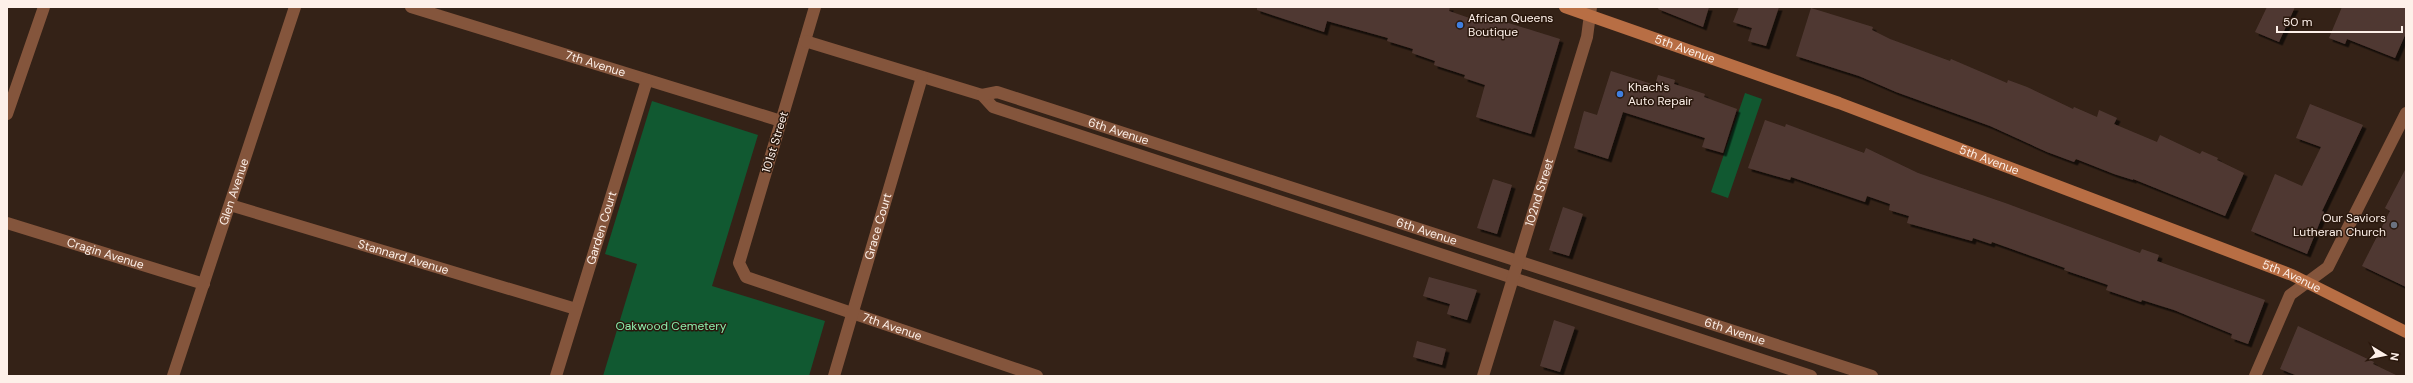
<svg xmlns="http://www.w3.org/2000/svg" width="2413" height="383" font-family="'DM Sans',sans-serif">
<defs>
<filter id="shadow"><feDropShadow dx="3.5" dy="3.5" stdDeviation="0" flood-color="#0009"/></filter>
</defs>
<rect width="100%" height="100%" fill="#342217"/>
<path fill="#115931" d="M1745,93l17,6 -34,99 -17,-6z
M652,101l106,34 -46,151 113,35 -16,55h-206l34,-112 -32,-10z"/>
<path fill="#503933" filter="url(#shadow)" d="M1257,7h193l-1,4 32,11 2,-7 77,24 -29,95 -55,-17 9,-32 -21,-7 1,-3 -31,-10 1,-4 -23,-8 1,-4 -26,-8 1,-3 -61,-17 -3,11 -67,-22z
M1659,7h50l-6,20 -45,-18z
M1739,7h40l-13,39 -18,-5 4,-13 -19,-6z
M2267,7h28l-16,35 -24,-10z
M2342,7h64v26l-11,25 -48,-19 -2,5 -16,-6z
M1811,8l62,19 -1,3 18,9 60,22 1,-2 56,24 1,-3 19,7 46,22 1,-2 23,10 2,-7 18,8 -3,6 43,18 3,-7 40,19 2,-3 16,7 -1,2 27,13 -19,43 -92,-37v1l-19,-6 -38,-15 -2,3 -27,-10 -57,-26 -94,-34 -37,-16 -63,-20z
M1611,71l44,14 3,-10 17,5 -1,4 31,10 -1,3 33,12 -14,44 -21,-6 3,-9 -82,-26 -15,47 -34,-11 10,-37 13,4z
M2310,104l53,21 -41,86 2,1 -17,42 -56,-23 24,-57 27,12 19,-39 -25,-9z
M1765,120l20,7 1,-3 78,29 2,-5 52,25 90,31 132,49 2,-4 17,6 -2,6 108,39 -17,44 -17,-6 1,-4 -58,-24 -32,-10 -1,2 -35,-12 2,-5 -44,-15 1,-2 -73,-26 -1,2 -18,-6 -1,3 -65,-18 2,-7 -20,-6 1,-6 -23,-8 -2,6 -74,-25 -1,3 -42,-12z
M2406,168v119l-44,-21 28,-55 -5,-3z
M1493,179l19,6 -15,49 -20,-6z
M1563,207l20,7 -14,42 -20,-6z
M1429,277l48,13 -10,30 -20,-6 3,-10 -27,-8z
M1554,320l21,7 -15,45 -20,-6z
M2298,326l76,36 -1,2 25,12h-100l-18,-7z
M1417,341l29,8 -4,16 -29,-8z"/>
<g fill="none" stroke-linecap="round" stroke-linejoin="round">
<g stroke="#84553c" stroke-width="12">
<path id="s1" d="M411,7l370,114"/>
<path id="s2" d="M815,7l-76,256 7,14 291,99"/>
<path d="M805,41l177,54 11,12 818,269"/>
<path id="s3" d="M982,95l15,-3 875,284"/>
<path d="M7,114l37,-107"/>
<path id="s4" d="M230,205l346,104"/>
<path id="s5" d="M7,223l197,61"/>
<path id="s6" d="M173,376l122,-369"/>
<path id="s7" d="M556,376l91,-296"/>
<path id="s8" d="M834,376l88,-299"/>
<path id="s9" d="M1483,376l104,-339 4,-30"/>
<path d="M2255,376l35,-81 38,-28 78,-154"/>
</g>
<path stroke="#b86e44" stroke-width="12" id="s10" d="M1565,7l274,96 453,172 114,57"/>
</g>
<g fill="#3f7fe0" stroke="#2a180d" stroke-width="1.5">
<circle cx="1460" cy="25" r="4"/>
<circle cx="1620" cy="94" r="4"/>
</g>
<circle fill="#6b7280" stroke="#2a180d" stroke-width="1.5" cx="2394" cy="225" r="4"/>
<g text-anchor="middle" stroke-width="3" stroke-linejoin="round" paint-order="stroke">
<g font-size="12" fill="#fdf0e9" stroke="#2a180d" text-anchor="start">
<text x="1468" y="22">African Queens<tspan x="1468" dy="14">Boutique</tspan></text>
<text x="1628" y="91">Khach's<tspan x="1628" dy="14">Auto Repair</tspan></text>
<text x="2386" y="222" text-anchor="end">Our Saviors<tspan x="2386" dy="14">Lutheran Church</tspan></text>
</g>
<g font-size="12" fill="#fdf0e9" stroke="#2a180d">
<text dy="4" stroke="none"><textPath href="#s10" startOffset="127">5th Avenue</textPath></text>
<text dy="4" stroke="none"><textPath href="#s1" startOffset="193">7th Avenue</textPath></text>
<text dy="4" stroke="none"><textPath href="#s3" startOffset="143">6th Avenue</textPath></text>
<text transform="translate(775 142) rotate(-73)" y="4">101st Street</text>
<text dy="4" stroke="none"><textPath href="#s10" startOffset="451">5th Avenue</textPath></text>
<text dy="4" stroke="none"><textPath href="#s6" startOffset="194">Glen Avenue</textPath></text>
<text dy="4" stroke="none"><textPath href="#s9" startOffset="192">102nd Street</textPath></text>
<text dy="4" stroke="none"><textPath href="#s8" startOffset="156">Grace Court</textPath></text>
<text dy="4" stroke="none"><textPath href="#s7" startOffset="155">Garden Court</textPath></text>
<text dy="4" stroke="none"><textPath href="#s3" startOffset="467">6th Avenue</textPath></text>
<text dy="4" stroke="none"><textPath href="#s5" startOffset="103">Cragin Avenue</textPath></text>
<text dy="4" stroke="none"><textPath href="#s4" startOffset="181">Stannard Avenue</textPath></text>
<text dy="4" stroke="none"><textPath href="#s10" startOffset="775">5th Avenue</textPath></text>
<text dy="4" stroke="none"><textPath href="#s2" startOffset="437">7th Avenue</textPath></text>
<text dy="4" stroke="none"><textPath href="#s3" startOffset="791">6th Avenue</textPath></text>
</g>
<g font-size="12" fill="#8bedac" stroke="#2a180d">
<text x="671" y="330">Oakwood Cemetery</text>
</g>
</g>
<rect width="2413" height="383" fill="none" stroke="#fdf0e9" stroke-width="16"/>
<g transform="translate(2385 355) rotate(100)" stroke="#2a180d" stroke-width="3" paint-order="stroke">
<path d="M0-3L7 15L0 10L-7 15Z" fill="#fdf0e9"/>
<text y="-6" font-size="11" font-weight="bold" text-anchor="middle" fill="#fdf0e9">N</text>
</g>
<path d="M2277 26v6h125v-6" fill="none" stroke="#fdf0e9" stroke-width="2"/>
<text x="2283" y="26" font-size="12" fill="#fdf0e9" stroke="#2a180d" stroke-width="3" paint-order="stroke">50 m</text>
</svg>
